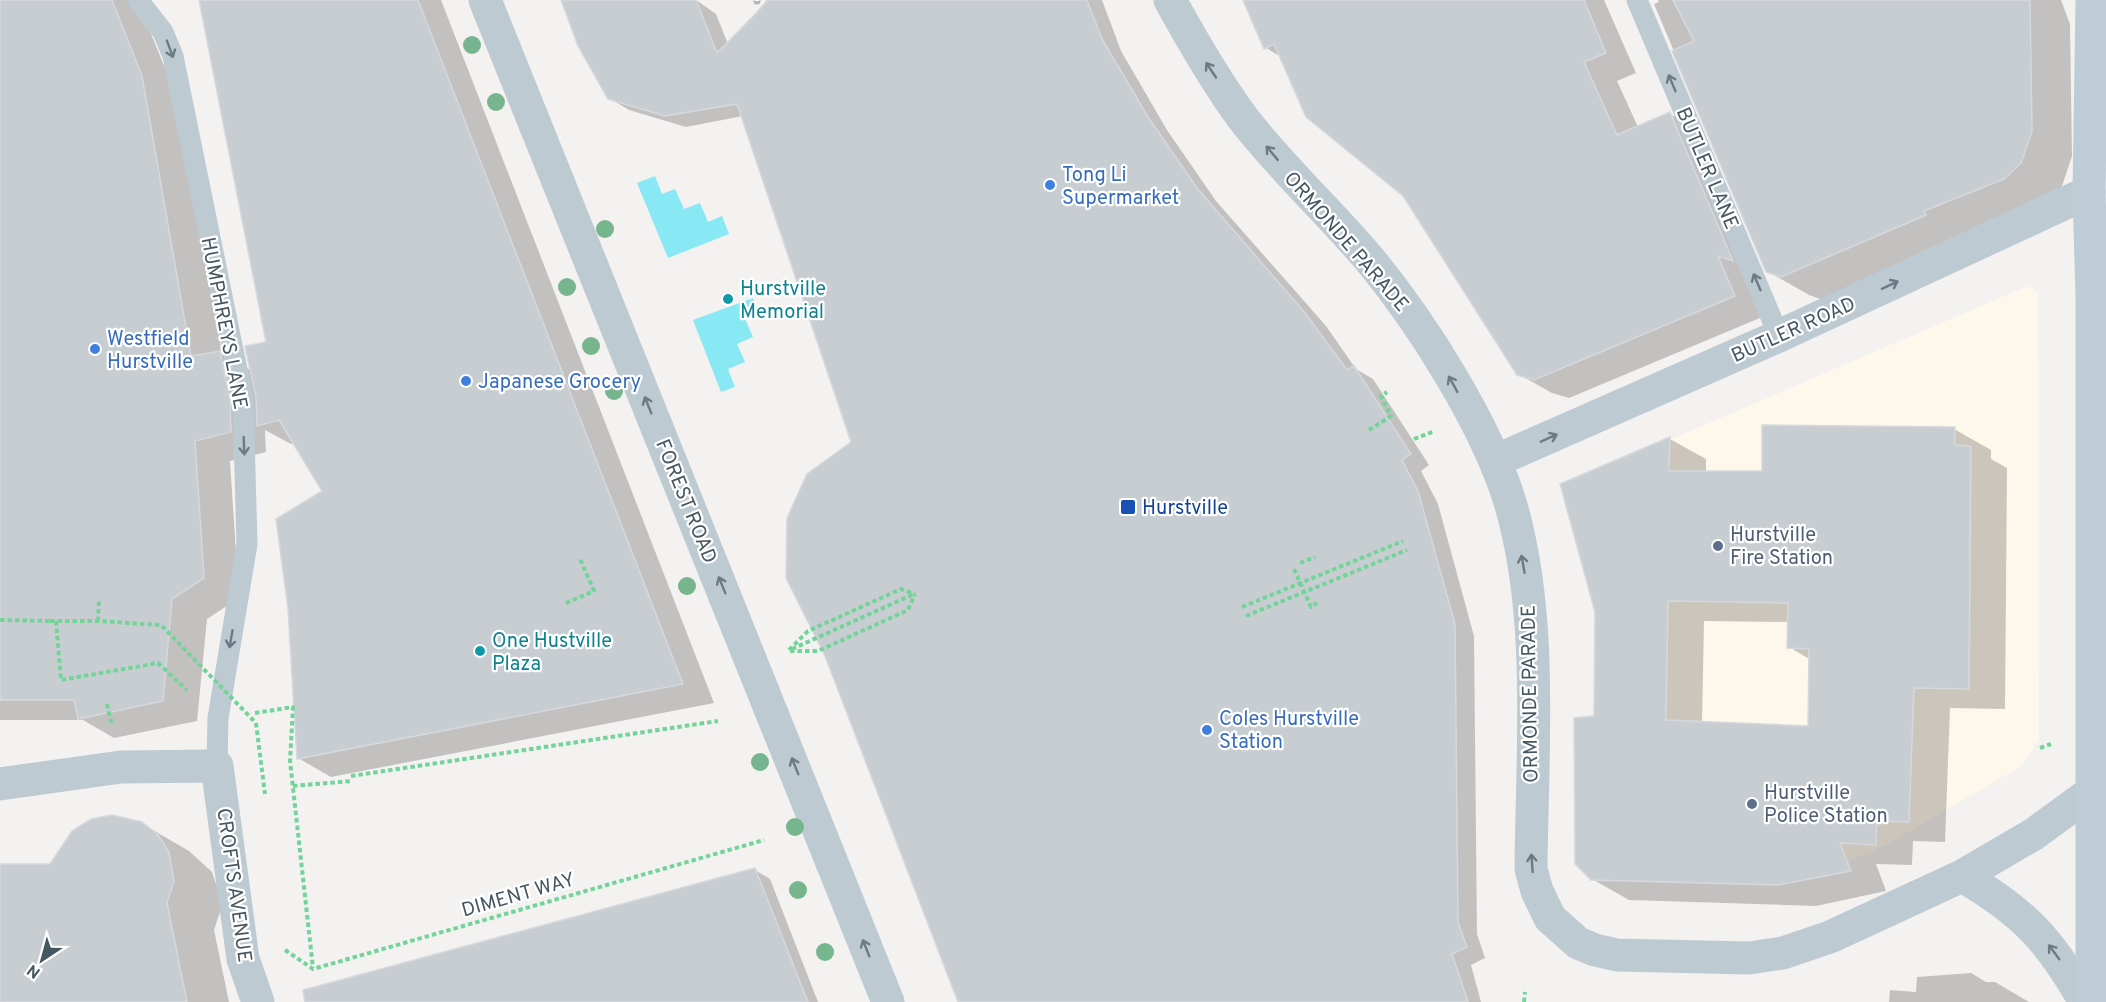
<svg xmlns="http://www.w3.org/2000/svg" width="2106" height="1002" font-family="Overpass,sans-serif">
<rect width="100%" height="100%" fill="#f4f1f1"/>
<path fill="#fef7eb" d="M2028,286l10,8 1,445 -16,26 -137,80 -37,16 -32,9 -54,3 -164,-249 -30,-141z"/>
<path fill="#88e8f3" d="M655,176l7,18 13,-5 9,20 16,-6 8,19 14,-6 7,18 -61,24 -31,-75z
M753,298l6,14 -14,7 8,18 -16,7 8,18 -17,7 7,18 -14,5 -28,-72z"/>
<path fill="#0003" fill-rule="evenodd" d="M0,0h137l40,97 45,257 30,17 16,-27 -68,-344h241l273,703 -383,74 -33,-19 27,-267 -30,-48 -4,1 -26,-14 1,22 -36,9 9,137 -32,21 -10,102 -83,17 -31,-18h-83z
M562,0h134l20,14 12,30 39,-44h335l19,51 46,79 49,71 110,125 30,43 17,10 56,86 -8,6 17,33 36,132 3,298 8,24 -14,7 10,37h-521l-107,-560 -110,-326 -57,11 -57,-17 -20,-12z
M1245,0h359l32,73 -19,8 21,46 32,-13 34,19 63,182 -198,83 -17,-5 -34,-19 -114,-179 -123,-138 -16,-10z
M1658,0h403l9,24 2,132 -10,30 -17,16 -222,98 -14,-5 -42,-24 -113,-267 5,-2z
M1954,429l37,21v9l16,9 -2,241 -55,-1 -5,134 -32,-1 -1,24 -36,-1 10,27 -70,15 -187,-6 -37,-21 3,-162 75,-278 36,20v14h57zM1704,621l85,1v25l22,13 -1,68 -108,-5z
M141,823l48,28 23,21 9,27v10l-7,21 15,72h-229v-137l51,1z
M755,870l15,9 48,123h-480z
M1971,973l15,9h9l34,20h-140l1,-12 26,2 1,-15z"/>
<path fill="#c8cdd2" stroke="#d5d8dd" stroke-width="1.5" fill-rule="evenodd" d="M0,0h112l30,76 49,280 29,-5 10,49 1,32 -36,9 9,137 -32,21 -9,102 -85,18 -4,-19h-74z
M199,0h219l265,684 -386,75 -9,-150 -12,-90 46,-28 -43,-71 -22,6 -1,-29 -11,-51 21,-4z
M561,0h135l21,53 52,-53h318l15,39 46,78 49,71 109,126 41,56 7,-4 57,88 -9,6 16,31 37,133 3,298 9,25 -15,7 16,48h-510l-133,-346 -39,-78 1,-60 20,-44 44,-32 -114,-338 -72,12 -57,-17 -30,-53z
M1243,0h341l22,53 -22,9 33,73 53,-23 63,149 -15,-5 17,40 -201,84 -17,-5 -114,-179 -97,-79 -32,-73 -10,5z
M1673,0h357l2,132 -11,31 -17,16 -80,32 2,4 -145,62 -15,-5 -94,-221 22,-10z
M1762,425l193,2v18l16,1 -2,243 -55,-1 -5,134 -32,-1 -1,24 -36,-2 11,28 -73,14 -187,-5 -16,-16 -1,-146 20,-2 1,-104 -35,-128 110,-47 -1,34h93zM1668,601l120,2 -1,45 22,1 -1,77 -142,-6z
M112,815l30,7 16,13 11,17 5,29 -7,22 20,99h-187v-138h50l22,-33 19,-12z
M755,868l53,134h-503l-2,-12z"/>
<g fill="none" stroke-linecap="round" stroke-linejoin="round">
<path stroke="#73d49a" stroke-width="4" stroke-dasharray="4.5 3" stroke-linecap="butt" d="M1369,430l22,-14 -10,-20 6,-4
M1414,439l21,-8
M1300,563l15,-6
M1294,569l17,38 6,-4
M566,603l28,-12 -14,-32
M1242,607l161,-66
M1246,616l161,-66
M0,620l50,1
M56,621l5,59 97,-17 29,27
M98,621l1,-21
M792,649l122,-55
M789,650l19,-19 93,-42 14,5
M790,651h28l90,-41 7,-16
M107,704l5,22
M255,713l38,-6 -3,54 23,207
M256,723l9,71
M2040,748l11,-4
M351,776l367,-55
M293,786l59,-5
M285,950l28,19 451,-129
M1524,1002l1,-10"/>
<path stroke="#becad2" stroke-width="21" d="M138,0l25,32 10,24 70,343 4,145 -29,174 -1,48
M1637,0l142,336"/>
<path stroke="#becad2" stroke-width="33" d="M485,0l403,1002
M1170,0c22,40 45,80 72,117 39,51 87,94 128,143 52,63 116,164 140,242 34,114 22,248 21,367l6,22 13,27 28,25 17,7 22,5 132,3 34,-5 47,-16 132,-61 72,-42 56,-41h16
M1495,461l284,-125 310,-144
M0,784l121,-17 96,-1 26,193 15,43
M1962,876c62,36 88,64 123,126"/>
<path stroke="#beccd6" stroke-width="33" d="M2092,1002v-706l-3,-104 3,-192"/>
<defs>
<path id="rail" d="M757,0v1"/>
</defs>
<use href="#rail" stroke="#b3b7bc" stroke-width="7"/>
<use href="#rail" stroke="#fff" stroke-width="4.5" stroke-dasharray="14" stroke-linecap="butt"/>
<path stroke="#73d49a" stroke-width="4" stroke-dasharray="4.5 3" stroke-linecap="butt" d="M50,621h48l63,4 95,98"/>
</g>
<g fill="#77b58f">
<circle cx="472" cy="45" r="9"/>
<circle cx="496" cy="102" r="9"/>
<circle cx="605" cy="229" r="9"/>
<circle cx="567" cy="287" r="9"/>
<circle cx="591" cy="346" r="9"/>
<circle cx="614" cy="391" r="9"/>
<circle cx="687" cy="586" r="9"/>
<circle cx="760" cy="762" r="9"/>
<circle cx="795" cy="827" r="9"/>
<circle cx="798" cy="890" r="9"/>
<circle cx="825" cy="952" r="9"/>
</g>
<defs><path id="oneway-shaft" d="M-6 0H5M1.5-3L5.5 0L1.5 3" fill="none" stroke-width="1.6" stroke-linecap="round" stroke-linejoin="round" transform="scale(1.5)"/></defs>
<g stroke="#6b7a83">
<use href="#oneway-shaft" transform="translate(170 49) rotate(70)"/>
<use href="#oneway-shaft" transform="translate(1211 70) rotate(-124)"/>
<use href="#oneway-shaft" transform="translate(1672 83) rotate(-113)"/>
<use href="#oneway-shaft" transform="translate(1272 153) rotate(-130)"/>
<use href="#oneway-shaft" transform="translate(1757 282) rotate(-113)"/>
<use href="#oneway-shaft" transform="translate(1890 285) rotate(-25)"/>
<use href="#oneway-shaft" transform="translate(1453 384) rotate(-119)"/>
<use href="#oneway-shaft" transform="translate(648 405) rotate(-112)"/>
<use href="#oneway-shaft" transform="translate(1549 438) rotate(-24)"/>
<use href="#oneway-shaft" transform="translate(244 446) rotate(88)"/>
<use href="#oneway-shaft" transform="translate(1523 564) rotate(-100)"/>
<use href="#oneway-shaft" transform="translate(722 585) rotate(-112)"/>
<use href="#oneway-shaft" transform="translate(231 639) rotate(100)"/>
<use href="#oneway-shaft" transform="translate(795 766) rotate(-112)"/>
<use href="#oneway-shaft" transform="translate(1532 863) rotate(-94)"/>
<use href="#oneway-shaft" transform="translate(866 948) rotate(-112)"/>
<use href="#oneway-shaft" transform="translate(2054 952) rotate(-126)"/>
</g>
<g fill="#3f7fe0" stroke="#fff" stroke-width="2">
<circle cx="1050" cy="185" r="6"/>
<circle cx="95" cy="349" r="6"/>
<circle cx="466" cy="381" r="6"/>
<circle cx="1207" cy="730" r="6"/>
</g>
<g fill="#0f9aa8" stroke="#fff" stroke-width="2">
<circle cx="728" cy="299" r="6"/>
<circle cx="480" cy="651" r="6"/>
</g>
<rect fill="#1a4fb4" stroke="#fff" stroke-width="2" x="1120" y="499" width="16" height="16" rx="3"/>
<g fill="#5c6f8a" stroke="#fff" stroke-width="2">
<circle cx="1718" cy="546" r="6"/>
<circle cx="1752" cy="804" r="6"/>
</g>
<g text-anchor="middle" stroke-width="4.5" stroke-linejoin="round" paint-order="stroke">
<g font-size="20" fill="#475761" stroke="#fff">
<text transform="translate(1708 168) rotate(67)" y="7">BUTLER LANE</text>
<text transform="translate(1347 241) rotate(49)" y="7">ORMONDE PARADE</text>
<text transform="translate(225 323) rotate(79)" y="7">HUMPHREYS LANE</text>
<text transform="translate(1793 329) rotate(-24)" y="7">BUTLER ROAD</text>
<text transform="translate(687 501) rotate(68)" y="7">FOREST ROAD</text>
<text transform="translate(1529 694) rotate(-91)" y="7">ORMONDE PARADE</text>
<text transform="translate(235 885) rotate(82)" y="7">CROFTS AVENUE</text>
<text transform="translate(518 894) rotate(-16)" y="7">DIMENT WAY</text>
</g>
<g font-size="20" fill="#366cbe" stroke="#fff" text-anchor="start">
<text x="1062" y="181">Tong Li<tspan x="1062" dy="23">Supermarket</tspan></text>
<text x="107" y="345">Westfield<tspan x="107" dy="23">Hurstville</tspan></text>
<text x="478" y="388">Japanese Grocery</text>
<text x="1219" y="725">Coles Hurstville<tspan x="1219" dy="23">Station</tspan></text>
</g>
<g font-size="20" fill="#0d838f" stroke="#fff" text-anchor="start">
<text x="740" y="295">Hurstville<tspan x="740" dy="23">Memorial</tspan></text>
<text x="492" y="647">One Hustville<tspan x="492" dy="23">Plaza</tspan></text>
</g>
<g font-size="20" fill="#164399" stroke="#fff" text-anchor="start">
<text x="1142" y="514">Hurstville</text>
</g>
<g font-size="20" fill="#4e5e75" stroke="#fff" text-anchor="start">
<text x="1730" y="541">Hurstville<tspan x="1730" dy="23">Fire Station</tspan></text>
<text x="1764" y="799">Hurstville<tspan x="1764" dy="23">Police Station</tspan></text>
</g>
</g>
<g transform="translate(42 960) rotate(216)" stroke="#ffffff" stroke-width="4.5" paint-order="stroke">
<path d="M0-4.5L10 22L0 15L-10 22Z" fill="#475761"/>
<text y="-9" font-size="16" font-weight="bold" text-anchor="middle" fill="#475761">N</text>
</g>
</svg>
